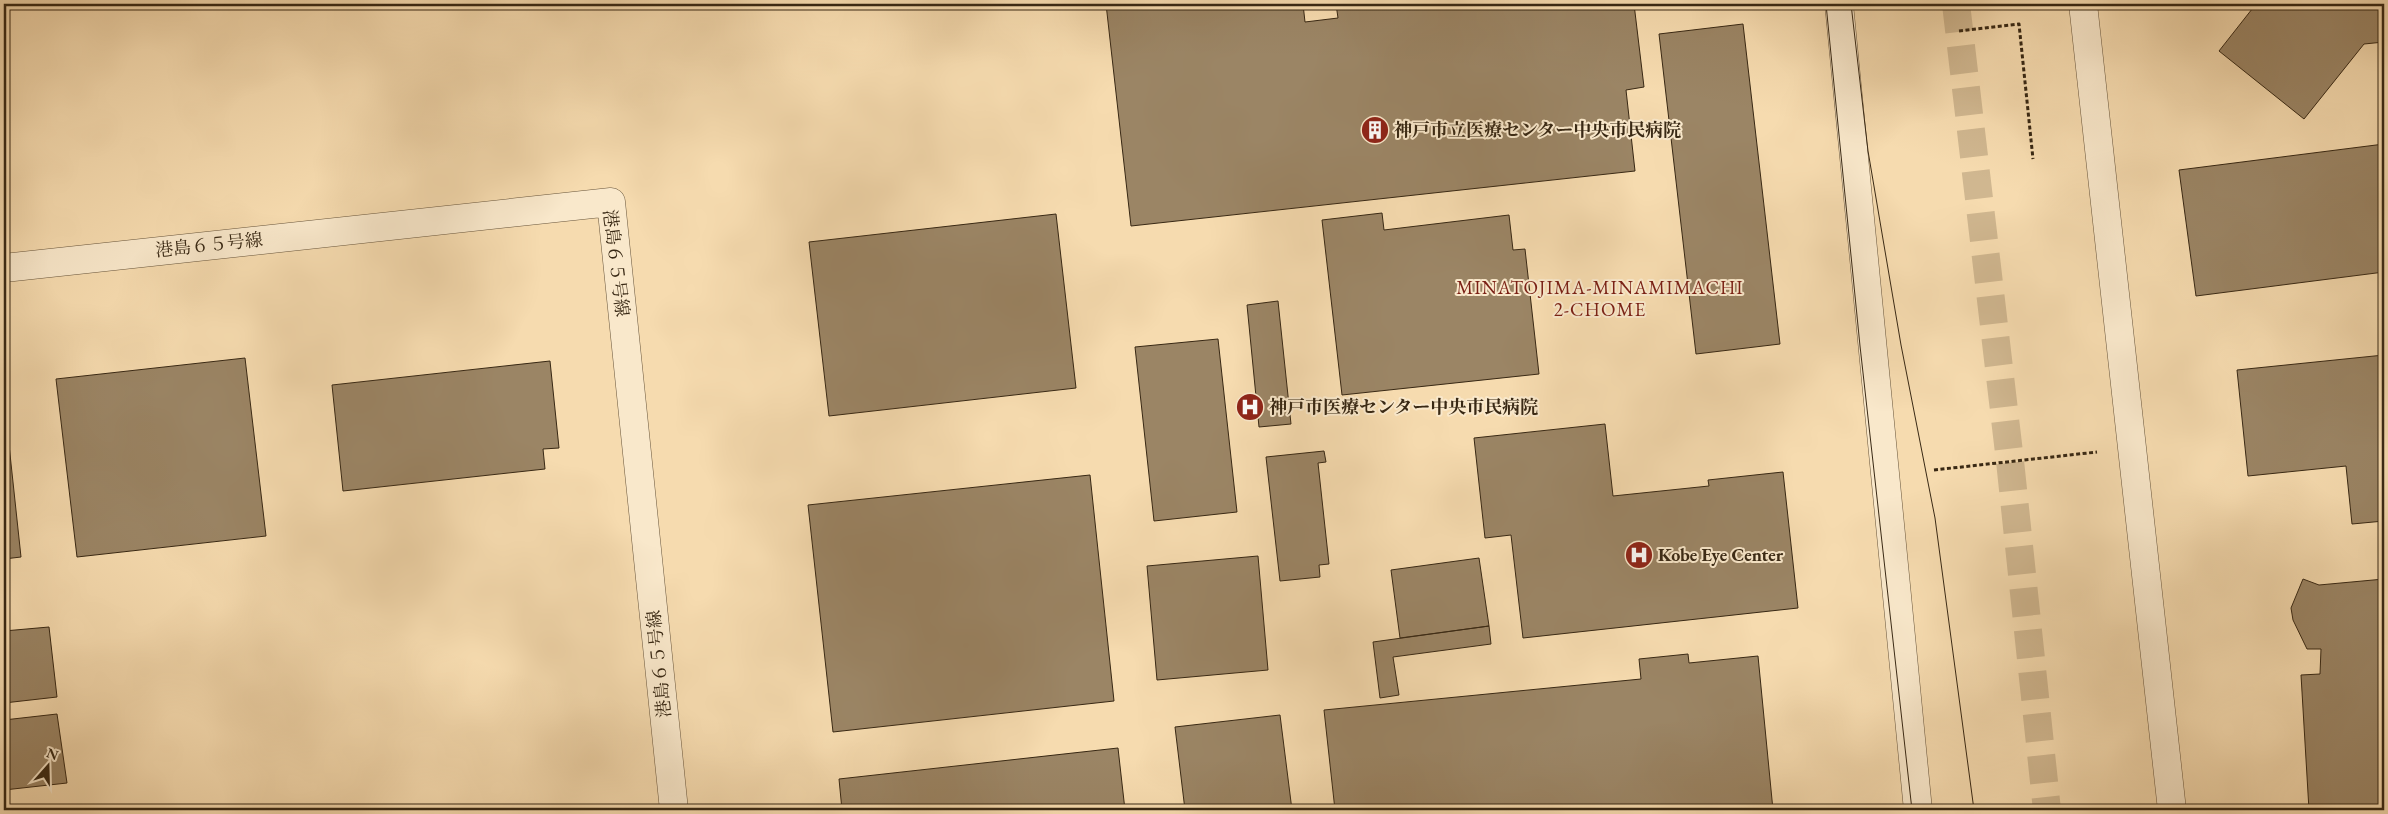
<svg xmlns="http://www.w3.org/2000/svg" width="2388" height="814" font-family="'EB Garamond','Noto Serif JP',serif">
<rect width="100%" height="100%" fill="#f6dbaf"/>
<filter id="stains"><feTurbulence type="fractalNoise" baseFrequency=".004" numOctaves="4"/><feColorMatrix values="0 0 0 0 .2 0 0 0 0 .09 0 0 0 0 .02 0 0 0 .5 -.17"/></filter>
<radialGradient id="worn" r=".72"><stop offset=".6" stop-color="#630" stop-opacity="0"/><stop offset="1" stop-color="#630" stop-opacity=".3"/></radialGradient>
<path fill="#9b8565" stroke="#382814" d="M1106,4h132v3l27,-3h38l2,18 33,-4 -2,-14h298l10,83 -18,3 9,81 -504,55z
M2256,4h128v38l-20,2 -60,75 -85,-68z
M1743,24l37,320 -84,10 -37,-320z
M2384,144v128l-188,24 -17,-126z
M1382,213l2,17 125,-15 4,35 12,-1 14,125 -197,21 -20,-175z
M1056,214l20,174 -247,28 -20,-174z
M1278,301l13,123 -32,3 -12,-122z
M1218,339l19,173 -83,9 -19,-174z
M2384,355v166l-32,3 -6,-58 -98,10 -11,-106z
M245,358l21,178 -189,21 -21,-178z
M550,361l9,87 -16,1 2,20 -202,22 -11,-106z
M4,398l17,159 -17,2z
M1605,424l8,72 96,-10 -1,-6 75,-8 15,136 -275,30 -12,-103 -26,3 -11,-100z
M1324,451l2,11 -8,1 11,101 -10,1 1,12 -40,4 -14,-124z
M1090,475l24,226 -281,31 -25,-227z
M1258,556l10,114 -111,10 -10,-114z
M1479,558l10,68 -89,12 -9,-68z
M2303,579l16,6 65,-6v231h-75l-8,-135 19,-1 1,-25h-14l-14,-29 -2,-12z
M1489,626l2,18 -98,13 6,38 -19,3 -7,-56z
M49,627l8,70 -53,6v-72z
M1688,654l1,9 69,-7 15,154h-438l-11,-100 317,-31 -2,-20z
M57,714l10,69 -63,7v-70z
M1280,715l12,95h-107l-10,-83z
M1118,748l7,62h-283l-3,-31z"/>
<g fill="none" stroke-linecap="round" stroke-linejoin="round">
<path stroke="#d0b790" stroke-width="28" stroke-dasharray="28 14" stroke-linecap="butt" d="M1956,4l54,457 37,349"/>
<defs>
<path id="minor" d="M1839,4l79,806
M2083,4l89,806
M4,268l607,-66 63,608"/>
</defs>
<use href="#minor" stroke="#68553b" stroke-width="29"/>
<path stroke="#382814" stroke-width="3" stroke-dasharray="4 2.5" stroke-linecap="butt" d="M1959,31l60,-7 14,135
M1934,470l163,-18"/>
<use href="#minor" stroke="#f9e8cb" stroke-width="28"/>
<path stroke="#382814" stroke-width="1" d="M1826,4l34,342 52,464
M1851,4l17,147 33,194 34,173 39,292"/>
</g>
<defs>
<symbol id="building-disc" viewBox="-11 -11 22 22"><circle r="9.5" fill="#8f2418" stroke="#f9e8cb"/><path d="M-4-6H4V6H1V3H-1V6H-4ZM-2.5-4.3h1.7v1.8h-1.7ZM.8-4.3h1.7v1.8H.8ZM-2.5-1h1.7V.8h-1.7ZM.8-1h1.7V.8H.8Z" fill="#fff"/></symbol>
<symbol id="hospital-disc" viewBox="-11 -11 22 22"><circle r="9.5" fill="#8f2418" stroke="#f9e8cb"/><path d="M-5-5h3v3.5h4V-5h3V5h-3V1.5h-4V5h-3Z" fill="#fff"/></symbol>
</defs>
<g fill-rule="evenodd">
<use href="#building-disc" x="1359" y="114" width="32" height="32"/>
<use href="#hospital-disc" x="1234" y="391" width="32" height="32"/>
<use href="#hospital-disc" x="1623" y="539" width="32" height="32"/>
</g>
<g text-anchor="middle" stroke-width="4" stroke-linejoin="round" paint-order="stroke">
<g font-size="18" font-weight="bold" fill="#382814" stroke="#f9e8cb" text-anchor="start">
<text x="1394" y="136">神戸市立医療センター中央市民病院</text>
<text x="1269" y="413">神戸市医療センター中央市民病院</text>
<text x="1658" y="561">Kobe Eye Center</text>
</g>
<g font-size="18" fill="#382814" stroke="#f9e8cb">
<text transform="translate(209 245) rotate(-6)" y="6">港島６５号線</text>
<text transform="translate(616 263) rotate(83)" y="6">港島６５号線</text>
<text transform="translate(659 664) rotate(-96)" y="6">港島６５号線</text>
</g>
<g font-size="19" letter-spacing="1" fill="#7a1f14" stroke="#f9e8cb">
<text x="1600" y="294">MINATOJIMA-MINAMIMACHI<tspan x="1600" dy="22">2-CHOME</tspan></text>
</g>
</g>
<rect width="2388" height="814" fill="none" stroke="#f6dbaf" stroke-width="20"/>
<rect x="5" y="5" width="2378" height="804" fill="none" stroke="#382814" stroke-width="2.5"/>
<rect x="10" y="10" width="2368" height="794" fill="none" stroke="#382814"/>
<g transform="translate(48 766) rotate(20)" stroke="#f9e8cb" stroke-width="4" paint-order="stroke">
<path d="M0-4L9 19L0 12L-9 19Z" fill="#382814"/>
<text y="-8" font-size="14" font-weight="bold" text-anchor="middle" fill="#382814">N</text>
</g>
<rect width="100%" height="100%" filter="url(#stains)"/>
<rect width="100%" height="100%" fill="url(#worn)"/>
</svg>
